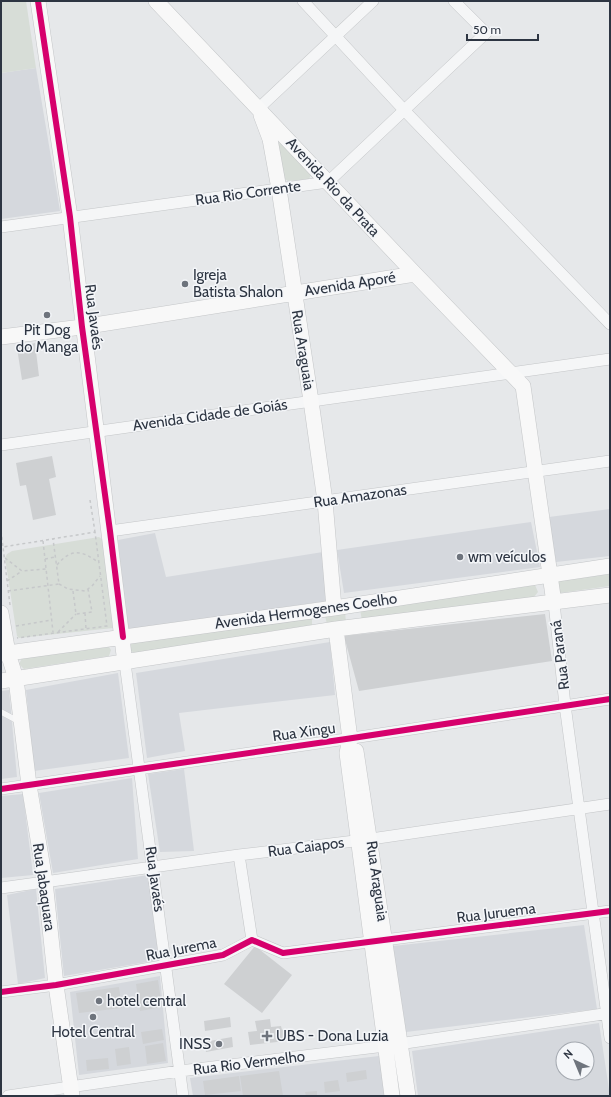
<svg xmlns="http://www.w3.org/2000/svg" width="611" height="1097" font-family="Cabin,sans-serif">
<rect width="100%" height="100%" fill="#e6e8ea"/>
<path fill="#d5d8dd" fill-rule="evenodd" d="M36,68l24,143 -59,8v-146z
M610,509v47l-54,6 -7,-45z
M531,522l9,45 -196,26 -7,-43z
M155,533l11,44 157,-25 10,48 -205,30 -10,-90z
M330,642l5,53 -156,18 6,38 -38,7 -11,-85z
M118,673l11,85 -95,13 -8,-81z
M9,690l8,87 -16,2v-88z
M184,769l10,82 -34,1 -12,-78z
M132,778l6,81 -85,14 -14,-80z
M23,794l10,81 -32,3v-82z
M148,875l11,85 -95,16 -9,-87z
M36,889l9,89 -27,6 -11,-89z
M584,925l13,84 -191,23 -13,-86z
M160,976l8,87 -89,12 -9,-83z
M599,1023l11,73h-192l-6,-45zM563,1049h24v24h-24z
M379,1056l6,40h-192l-3,-18z"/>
<path fill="#d7ddd7" d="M1,1h25l10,67 -35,5z
M280,143l31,32 -2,4 -21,2 -5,-3 -6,-34z
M99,537l4,3 10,88 -94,10 -2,-2 -12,-78 2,-4 5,-3z
M610,574v12l-50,7 -2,-1 -2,-8 3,-3z
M535,585l3,7 -4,5 -172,24 -2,-12z
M345,612l1,10 -19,2 -2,-8z
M312,615v10l-178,28 -4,-3 1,-8z
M109,647l2,3 -2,6 -85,13 -5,-5 3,-6z"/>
<path fill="#ced0d2" d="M35,343l4,33 -17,4 -5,-32z
M52,456l4,21 -7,2 7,36 -23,5 -7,-35 -6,1 -4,-23z
M545,614l7,47 -193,30 -15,-55z
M255,946l37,29 -30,38 -38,-29z
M158,980l4,27 -22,4 -4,-27z
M119,987l3,21 -43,5 -3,-20z
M230,1017l1,10 -26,4 -1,-10z
M270,1019l1,8 10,-1 1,4 2,-1 2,12 -36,4 -2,-13 9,-1 -2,-10z
M162,1029l2,11 -21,4 -2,-12z
M232,1037l1,10 -27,5 -2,-10z
M163,1043l3,18 -19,3 -2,-18z
M129,1047l2,17 -14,2 -2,-17z
M108,1058l1,11 -22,2 -1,-11z
M366,1070l1,9 -20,3 -1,-9z
M279,1071l4,25h-40l-3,-20z
M239,1076l2,15 -36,4 -2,-14z
M338,1080l2,11 -15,2 -1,-11z
M317,1091v5h-11l-1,-4z"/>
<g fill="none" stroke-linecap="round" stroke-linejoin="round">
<defs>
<path id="lane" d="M1,712l17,9"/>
<path id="street" d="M303,1l101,109 206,214
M258,109l115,-108
M1,227l327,-45 158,-149 -32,-32
M1,445l609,-86
M110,531l500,-70
M554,603l11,102 45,333
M125,663l58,433
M1,789l345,-50 264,-40
M239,855l13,85
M1,888l238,-33 132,-16 239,-35
M1,992l55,-7 167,-30 29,-15 31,13 327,-42
M8,1096l172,-25 205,-25 225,-33"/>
<path id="secondary" d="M38,1l32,216 55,446
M156,1l259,273 108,112 31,217
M261,115l9,24 9,50 32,212 14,100 9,107
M1,337l81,-10 333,-53
M1,613l7,40 8,26 13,106 16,96 11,104 16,111
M336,629l14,110 -3,14 45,343
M1,654l333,-46 276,-42
M1,681l335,-52 274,-34
M356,751l52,345"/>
</defs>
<use href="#lane" stroke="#c4c6c8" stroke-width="6"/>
<use href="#street" stroke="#c4c6c8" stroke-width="12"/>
<use href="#secondary" stroke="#c4c6c8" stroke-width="16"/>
<path stroke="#c6c8ca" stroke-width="1.5" stroke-dasharray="3 3" stroke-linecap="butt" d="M90,500l5,32
M1,531l2,16
M43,541l10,91
M5,558l17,13 24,-2
M45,559l10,-2
M57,565c14,-17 25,-15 42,-2
M7,581l15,-10
M59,584l9,5 17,2 7,-5 8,-10
M8,591l51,-7 -6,-45
M73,591l3,23 16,-2 -4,-23
M10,605l-7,-58 92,-15 12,94 -90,12
M85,613l1,16
M16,626l36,-6
M58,632l18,-18"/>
<use href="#lane" stroke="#f5f6f7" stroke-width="5.5"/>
<use href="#street" stroke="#f5f6f7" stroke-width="11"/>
<use href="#secondary" stroke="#f8f8f8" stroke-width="15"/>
<defs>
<path id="cycleway" d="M38,1l32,216 12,110 28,204 13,106
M1,789l345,-50 264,-40
M1,992l55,-7 167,-30 29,-15 31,13 327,-42"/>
</defs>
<use href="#cycleway" stroke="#f4f6f9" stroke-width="8"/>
<use href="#cycleway" stroke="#d6006c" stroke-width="6"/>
</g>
<g fill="#6e747d" stroke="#f4f6f9" stroke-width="1.5">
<circle cx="185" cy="284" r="4"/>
<circle cx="47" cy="315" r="4"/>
<circle cx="460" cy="557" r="4"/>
<circle cx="99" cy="1001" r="4"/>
<circle cx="93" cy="1017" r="4"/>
<path d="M265 1030h4v4h4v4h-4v4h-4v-4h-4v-4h4z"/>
<circle cx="219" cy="1044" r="4"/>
</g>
<g text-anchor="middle" stroke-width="3" stroke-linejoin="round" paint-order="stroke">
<g font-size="15" fill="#2d3542" stroke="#f4f6f9">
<text transform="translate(333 187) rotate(47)" y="5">Avenida Rio da Prata</text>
<text transform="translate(248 193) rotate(-8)" y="5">Rua Rio Corrente</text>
<text transform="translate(350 284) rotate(-9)" y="5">Avenida Aporé</text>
<text transform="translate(94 317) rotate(83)" y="5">Rua Javaés</text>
<text transform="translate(303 350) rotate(81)" y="5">Rua Araguaia</text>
<text transform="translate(210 415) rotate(-8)" y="5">Avenida Cidade de Goiás</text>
<text transform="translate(360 496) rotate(-8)" y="5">Rua Amazonas</text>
<text transform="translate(306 611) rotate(-8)" y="5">Avenida Hermogenes Coelho</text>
<text transform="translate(560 655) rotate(-97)" y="5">Rua Paraná</text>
<text transform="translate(304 732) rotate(-8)" y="5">Rua Xingu</text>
<text transform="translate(306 847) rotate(-7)" y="5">Rua Caiapos</text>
<text transform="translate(155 879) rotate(82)" y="5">Rua Javaés</text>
<text transform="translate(377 881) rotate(82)" y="5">Rua Araguaia</text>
<text transform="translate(44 887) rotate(82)" y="5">Rua Jabaquara</text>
<text transform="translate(496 913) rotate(-7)" y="5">Rua Juruema</text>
<text transform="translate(181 949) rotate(-11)" y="5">Rua Jurema</text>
<text transform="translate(249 1063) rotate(-7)" y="5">Rua Rio Vermelho</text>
</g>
<g font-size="15" fill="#2d3542" stroke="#f4f6f9" text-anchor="start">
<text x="193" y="280">Igreja<tspan x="193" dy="17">Batista Shalon</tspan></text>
<text x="47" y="335" text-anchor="middle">Pit Dog<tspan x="47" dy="17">do Manga</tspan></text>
<text x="468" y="562">wm veículos</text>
<text x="107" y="1006">hotel central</text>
<text x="93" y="1037" text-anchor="middle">Hotel Central</text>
<text x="276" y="1041">UBS - Dona Luzia</text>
<text x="211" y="1049" text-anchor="end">INSS</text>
</g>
</g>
<rect width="611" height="1097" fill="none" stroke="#2d3542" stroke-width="4"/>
<g transform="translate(575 1061) rotate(316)"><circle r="19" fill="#f4f6f9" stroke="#a4a9b0"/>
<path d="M0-3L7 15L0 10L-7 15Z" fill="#6e747d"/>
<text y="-6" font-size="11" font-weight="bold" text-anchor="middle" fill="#2d3542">N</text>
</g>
<path d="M467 34v6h71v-6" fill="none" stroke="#2d3542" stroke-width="2"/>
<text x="473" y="34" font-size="12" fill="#2d3542" stroke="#f4f6f9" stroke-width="3" paint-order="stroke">50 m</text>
</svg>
